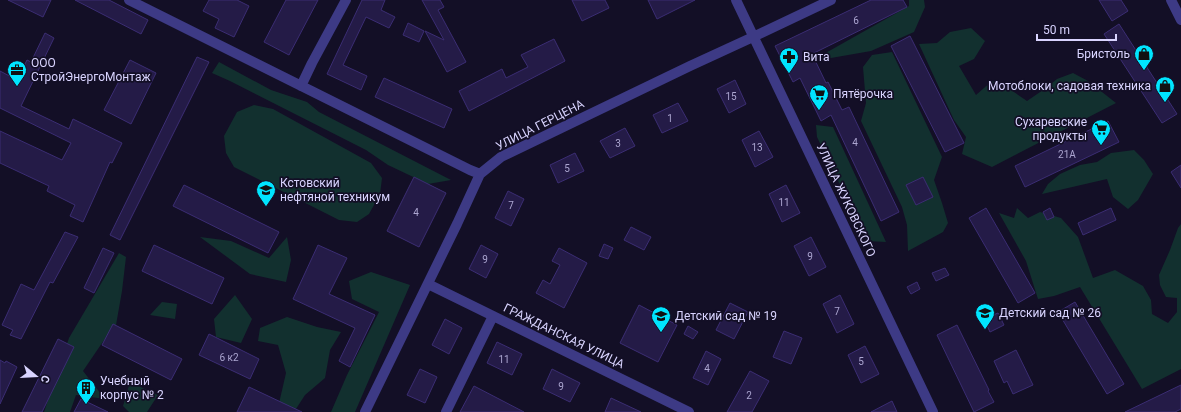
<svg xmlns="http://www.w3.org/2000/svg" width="1181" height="412" font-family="Roboto,sans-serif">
<rect width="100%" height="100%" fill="#130f26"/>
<path fill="#12302f" d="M909,0h15l1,7 -11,25 -43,19 -40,7 -9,-3 87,-49z
M971,28l14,13 -11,18 -15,7 17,29 16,-14 16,7 19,13 19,-13 11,-9 16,-6 15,8 28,22 -124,64 -30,-13 4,-17 -12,-17 -35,-76 18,-1 13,-11z
M892,52l50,105 -8,23 8,23 6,20 -5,9 -35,19 -1,-26 -5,-18 -41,-86 5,-18 -3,-36 9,-12z
M219,62l52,28 36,12 12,10 132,68 -23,4 -40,-19 -22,-15 -136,-69 -18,-8z
M254,105l19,4 98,54 11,15 -2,16 -11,20 -12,8 -18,-2 -105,-53 -8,-14 -2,-17 13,-24z
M816,125l17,2 53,115 -19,-1 -50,-104z
M1134,150l10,10 9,14 -15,26 -10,9 -15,-12 -6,-18 -65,15 6,-10 12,-10 20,-9 17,-3 14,-9z
M1017,208l11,10 12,-6 21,6 17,19 15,41 22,-8 28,16 8,14 1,14 16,9 9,-11v-14l-11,-1 -6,-12 -1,-10 11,-25 8,-22 3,-4v145l-39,20 -62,-102 -26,9 -16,3 -12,-38 -27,-48 15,5z
M200,237l31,4 38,17 18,-21 4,23 -5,22 -36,-8z
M119,253l7,4 -4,34 -6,34 -14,18 -19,28 22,28 -29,-4 -6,17h-26l25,-74z
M371,272l39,13 -55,127h-24l16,-37 32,-63 -27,-13 -3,-18z
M235,295l17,24 -11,24 -25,-6 -2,-18z
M162,302l15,2 -2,15 -25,-4z
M287,317l30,10 24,5 -11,18 -5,28 -20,17 -11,17h-17l9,-39 -8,-28 -20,-4 2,-13z
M130,382l28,13 -11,17h-18l-6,-6z"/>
<path fill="#241b47" stroke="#3b2d73" d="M8,0h43l-8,17z
M75,0h34l39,20 -7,14z
M209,0h28l12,6 -15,31 -19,-9 4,-9 -16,-8z
M286,0h32l-29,55 -25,-13z
M362,0h23l-4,10 14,7 -6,11 -23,-11 -23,48 24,11 -6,14 -34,-16z
M422,0h18l4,7 -6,3 28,52 -19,10 -22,-41 19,9z
M572,0h33l4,8 -27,13z
M648,0h47l-38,19z
M871,0h32l4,7 -95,47 14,29 2,-1 14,28 7,-3 50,105 -18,9 -50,-106 -10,6 -21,-43 -7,4 -18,-36z
M1099,0h22l7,11 -16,10z
M408,23l16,8 -5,11 -16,-7z
M1119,24l58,90 -15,9 -58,-89z
M45,33l9,5 -33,68 48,23 4,-10 49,24 -10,20 -2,-1 -27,60 -13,-6 5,-11 -28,-14 2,-5 -49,-23v-32l62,29 9,-17 -71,-35v-37l17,9 10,-20 4,2z
M910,36l54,107 -19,9 -54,-106z
M554,39l11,22 -96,50 -10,-20 43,-22 4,9 22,-11 -7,-12z
M197,57l12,5 -89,178 -10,-5z
M130,60l26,13 -25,51 -27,-14z
M384,78l68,31 -8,19 -69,-31z
M735,80l11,24 -17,9 -12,-24z
M678,103l10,18 -26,12 -9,-18z
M1108,121l11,21 -94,45 -10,-21z
M625,128l10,18 -25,12 -10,-17z
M759,131l14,26 -18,10 -13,-27z
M575,153l9,18 -26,12 -8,-18z
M1181,165v23l-10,-16z
M414,177l32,16 -27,54 -32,-16z
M923,177l10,20 -17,8 -10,-20z
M184,185l95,47 -11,21 -95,-47z
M786,185l14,28 -18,9 -13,-28z
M508,191l16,8 -13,27 -16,-8z
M986,208l49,85 -17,10 -49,-85z
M1050,208l4,9 -7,3 -4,-8z
M1111,208l5,12 -33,15 -5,-12z
M631,227l20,10 -7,13 -20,-10z
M65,232l13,5 -25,46 -3,-1 -29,57 -11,-4 3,-5 -11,-5 19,-41 13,6z
M811,237l15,30 -17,9 -15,-30z
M604,244l9,4 -5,11 -9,-3z
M154,245l70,33 -12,26 -70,-33z
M318,245l29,13 -18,36 46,21 -25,52 -11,-6 16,-33 -62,-29z
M481,245l17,9 -12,24 -17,-9z
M103,248l11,5 -20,40 -10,-5z
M559,248l28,15 -23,45 -28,-15 7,-13 7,4 10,-19 -8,-4z
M945,268l4,7 -13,6 -4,-8z
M917,282l3,7 -9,5 -4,-7z
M840,295l14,29 -17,9 -14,-29z
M1075,302l49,82 -17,10 -49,-82z
M730,303l18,9 -14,27 -18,-9z
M639,305l38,20 -19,37 -38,-19z
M998,313l6,12 -14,7 -6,-13z
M445,319l17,9 -13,26 -17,-9z
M113,324l69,35 -11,21 -69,-35z
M957,325l32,65 -1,1 6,11 -20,10 -37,-77z
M688,326l10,6 -5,7 -9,-5z
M784,331l18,7 -11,26 -18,-7z
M209,334l50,25 -9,20 -51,-24z
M58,339l16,8 -32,65h-20z
M497,342l25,12 -10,21 -25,-12z
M865,346l14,28 -18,9 -13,-28z
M1016,350l17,35 -20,9 -6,-13 -3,2 -10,-22z
M706,351l15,8 -13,26 -15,-7z
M0,360l5,3 1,-2 11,6 -17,37z
M420,369l17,8 -12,26 -18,-8z
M552,369l28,14 -10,19 -27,-13z
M750,371l19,10 -17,31h-25z
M1181,385v24l-6,3h-50z
M474,386l50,26h-64z
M249,387l53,25h-65z
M611,398l30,14h-36z
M81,399l27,13h-34z
M892,401l5,11h-26z"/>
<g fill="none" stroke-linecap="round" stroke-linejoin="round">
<path stroke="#3d3a85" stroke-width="10" d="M129,0l341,170 10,4
M736,0l197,412
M1171,0l10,20
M301,86l11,-23 34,-63
M428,284l261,128
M365,412l92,-188 23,-50 21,-17 189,-91 63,-29 78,-37
M446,412l47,-96"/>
</g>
<defs>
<symbol id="shop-pin" viewBox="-11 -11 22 30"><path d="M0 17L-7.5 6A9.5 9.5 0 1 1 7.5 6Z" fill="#00e5ff" stroke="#130f26"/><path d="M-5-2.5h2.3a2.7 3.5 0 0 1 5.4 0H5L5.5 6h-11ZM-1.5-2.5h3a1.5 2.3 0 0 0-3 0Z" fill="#111"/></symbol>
<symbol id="pharmacy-pin" viewBox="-11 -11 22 30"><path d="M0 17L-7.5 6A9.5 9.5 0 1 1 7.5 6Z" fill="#00e5ff" stroke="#130f26"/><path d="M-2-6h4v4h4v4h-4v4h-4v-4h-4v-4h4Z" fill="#111"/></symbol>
<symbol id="office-pin" viewBox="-11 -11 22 30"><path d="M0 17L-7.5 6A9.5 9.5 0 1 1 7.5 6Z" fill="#00e5ff" stroke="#130f26"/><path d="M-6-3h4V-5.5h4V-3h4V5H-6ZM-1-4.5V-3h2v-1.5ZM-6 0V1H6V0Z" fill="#111"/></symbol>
<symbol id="supermarket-pin" viewBox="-11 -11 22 30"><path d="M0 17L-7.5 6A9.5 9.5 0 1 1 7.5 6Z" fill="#00e5ff" stroke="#130f26"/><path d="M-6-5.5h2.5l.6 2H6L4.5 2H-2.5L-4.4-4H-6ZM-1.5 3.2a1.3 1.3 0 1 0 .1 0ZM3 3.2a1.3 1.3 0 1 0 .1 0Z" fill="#111"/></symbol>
<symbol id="university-pin" viewBox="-11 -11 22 30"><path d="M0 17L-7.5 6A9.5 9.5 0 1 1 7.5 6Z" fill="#00e5ff" stroke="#130f26"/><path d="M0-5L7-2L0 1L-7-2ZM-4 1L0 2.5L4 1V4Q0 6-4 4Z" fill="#111"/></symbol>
<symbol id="school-pin" viewBox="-11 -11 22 30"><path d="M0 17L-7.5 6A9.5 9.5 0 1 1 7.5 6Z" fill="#00e5ff" stroke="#130f26"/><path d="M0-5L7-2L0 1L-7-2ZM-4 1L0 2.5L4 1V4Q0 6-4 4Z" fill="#111"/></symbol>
<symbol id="building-pin" viewBox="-11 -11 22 30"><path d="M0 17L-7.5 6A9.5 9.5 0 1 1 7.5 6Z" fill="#00e5ff" stroke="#130f26"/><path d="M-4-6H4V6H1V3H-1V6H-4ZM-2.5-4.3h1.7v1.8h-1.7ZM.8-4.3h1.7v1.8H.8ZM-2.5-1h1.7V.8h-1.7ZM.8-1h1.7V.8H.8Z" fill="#111"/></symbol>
</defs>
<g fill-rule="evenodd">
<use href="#shop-pin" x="1133" y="43" width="22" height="30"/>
<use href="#pharmacy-pin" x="778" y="46" width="22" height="30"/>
<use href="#office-pin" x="6" y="59" width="22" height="30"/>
<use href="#shop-pin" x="1154" y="75" width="22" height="30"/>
<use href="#supermarket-pin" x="808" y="83" width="22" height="30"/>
<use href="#supermarket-pin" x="1090" y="118" width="22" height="30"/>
<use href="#university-pin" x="255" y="179" width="22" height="30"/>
<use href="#school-pin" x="974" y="302" width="22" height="30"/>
<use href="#school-pin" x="650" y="305" width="22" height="30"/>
<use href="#building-pin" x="75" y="377" width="22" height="30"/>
</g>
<g text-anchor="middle" stroke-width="3.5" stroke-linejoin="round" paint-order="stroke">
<g font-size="10" fill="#aca6d1">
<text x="856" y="24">6</text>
<text x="731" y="100">15</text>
<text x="670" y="122">1</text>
<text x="855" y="146">4</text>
<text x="618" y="147">3</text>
<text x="757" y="151">13</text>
<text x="1067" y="158">21А</text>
<text x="567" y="172">5</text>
<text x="784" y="206">11</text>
<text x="511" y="209">7</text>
<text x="416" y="216">4</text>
<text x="810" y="260">9</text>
<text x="485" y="263">9</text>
<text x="837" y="315">7</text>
<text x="229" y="361">6 к2</text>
<text x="504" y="363">11</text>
<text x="861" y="365">5</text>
<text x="707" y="372">4</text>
<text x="561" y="390">9</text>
<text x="749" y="399">2</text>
</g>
<g font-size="12" fill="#d9d4ff" stroke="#130f26" text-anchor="start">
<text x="1130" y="58" text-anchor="end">Бристоль</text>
<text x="803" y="61">Вита</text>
<text x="31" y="67">ООО<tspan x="31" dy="14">СтройЭнергоМонтаж</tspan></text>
<text x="1151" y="90" text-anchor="end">Мотоблоки, садовая техника</text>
<text x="833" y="98">Пятёрочка</text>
<text x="1087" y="126" text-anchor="end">Сухаревские<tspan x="1087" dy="14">продукты</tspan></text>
<text x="280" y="187">Кстовский<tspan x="280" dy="14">нефтяной техникум</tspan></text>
<text x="999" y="317">Детский сад № 26</text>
<text x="675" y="320">Детский сад № 19</text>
<text x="100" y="385">Учебный<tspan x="100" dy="14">корпус № 2</tspan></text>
</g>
<g font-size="12" fill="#d9d4ff" stroke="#130f26">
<text transform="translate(540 125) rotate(-27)" y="4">УЛИЦА ГЕРЦЕНА</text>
<text transform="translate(846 200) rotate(65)" y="4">УЛИЦА ЖУКОВСКОГО</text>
<text transform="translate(564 336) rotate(26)" y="4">ГРАЖДАНСКАЯ УЛИЦА</text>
</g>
</g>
<g transform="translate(36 376) rotate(108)" stroke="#130f26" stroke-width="3" paint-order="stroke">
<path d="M0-3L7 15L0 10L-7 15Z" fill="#d9d4ff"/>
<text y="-6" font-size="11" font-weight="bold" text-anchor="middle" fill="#d9d4ff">С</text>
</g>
<path d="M1037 34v6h79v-6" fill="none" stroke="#d9d4ff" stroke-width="2"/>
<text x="1043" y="34" font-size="12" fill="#d9d4ff" stroke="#130f26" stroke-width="3" paint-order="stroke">50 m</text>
</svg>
